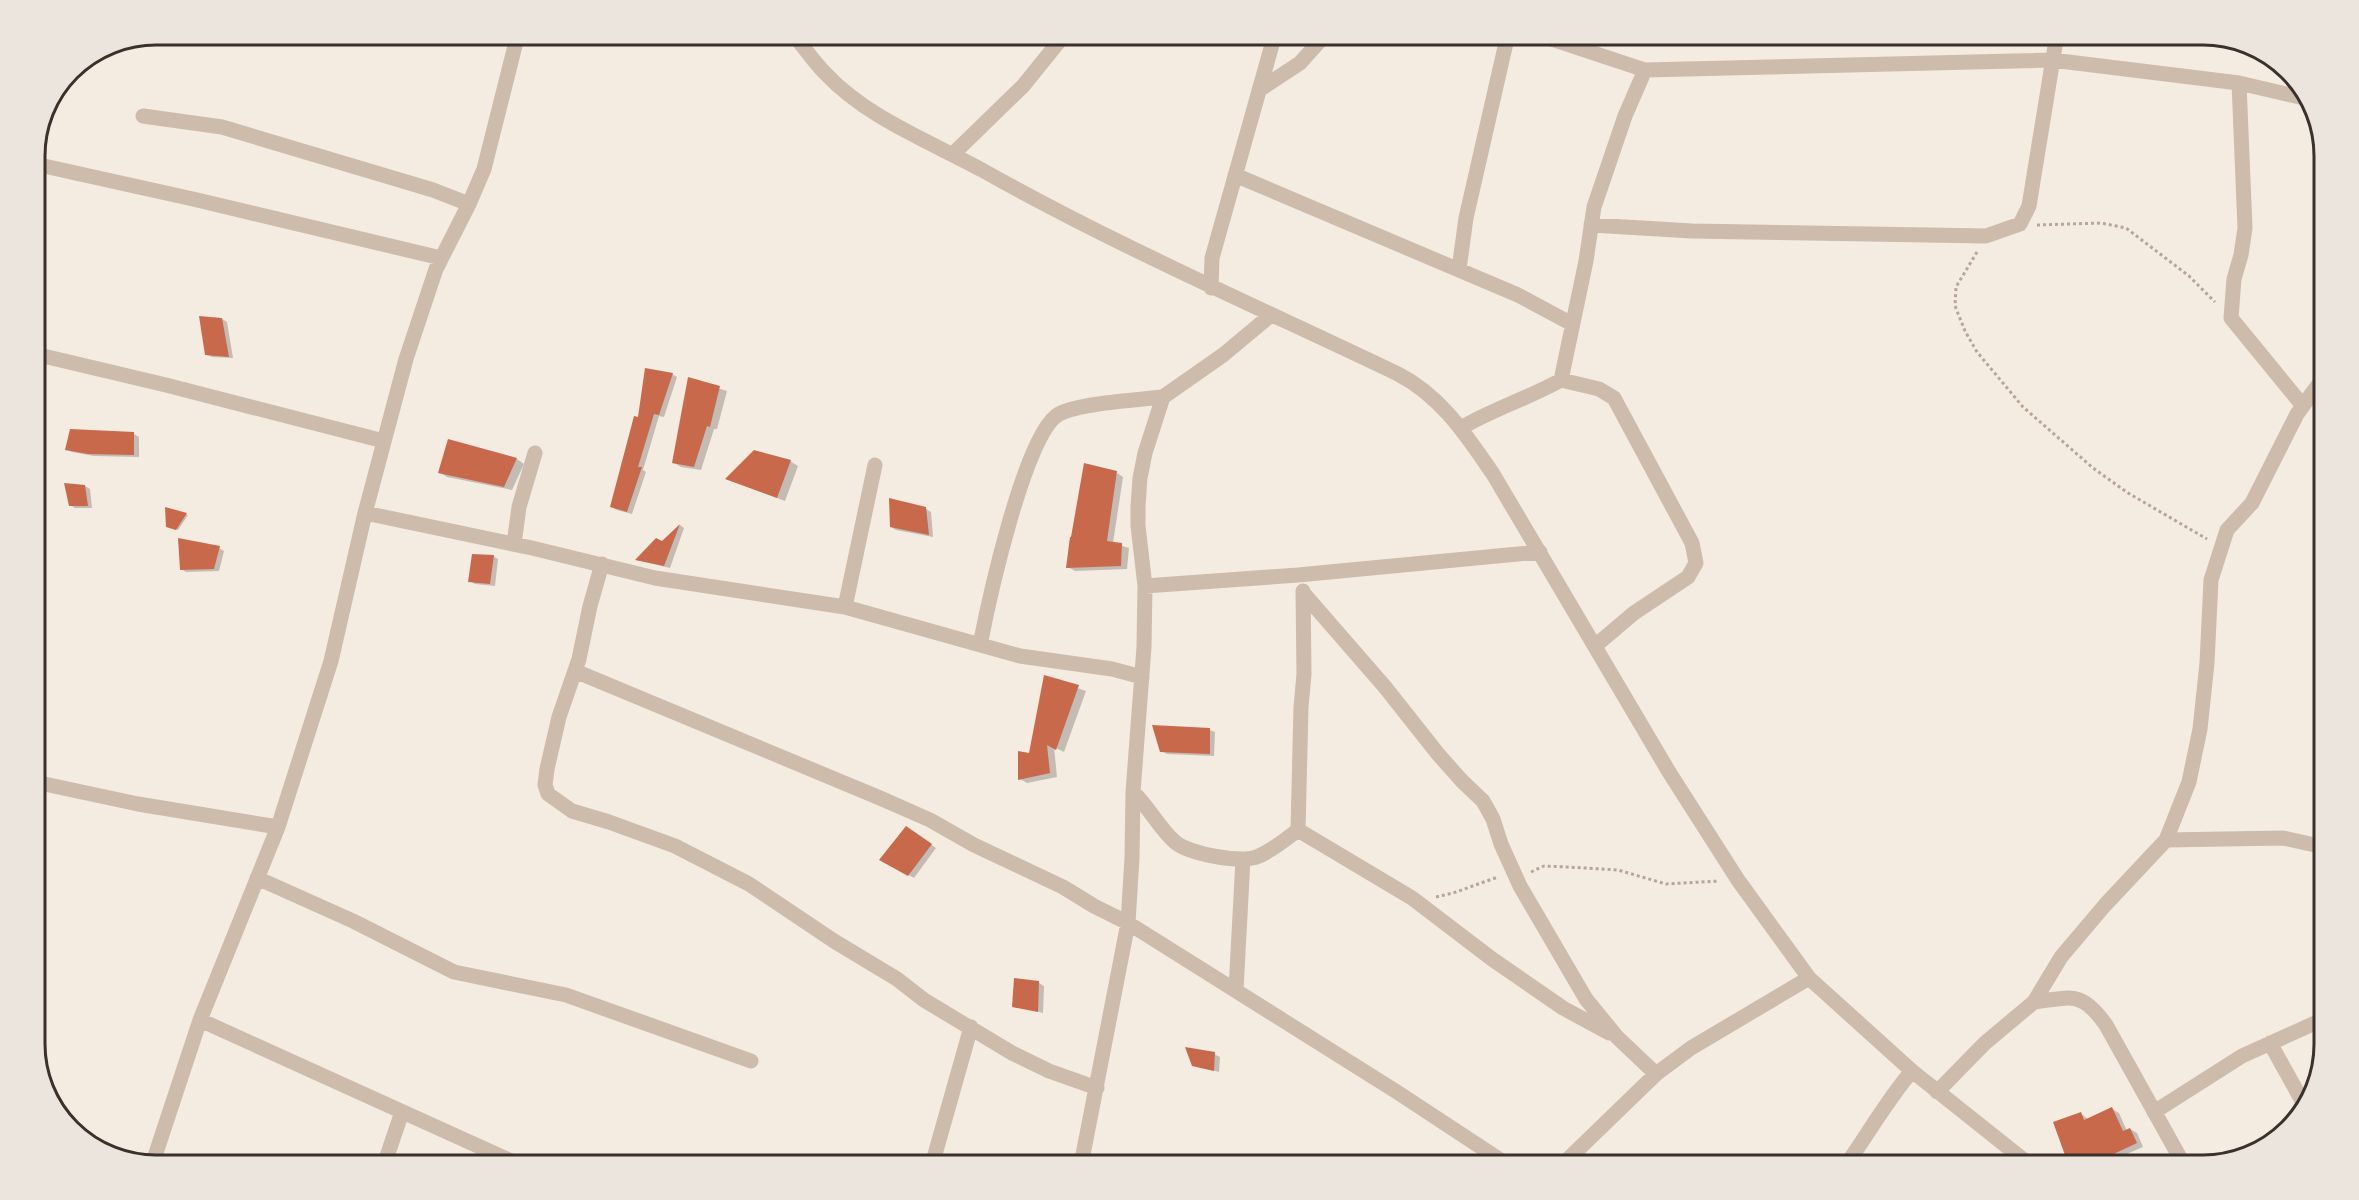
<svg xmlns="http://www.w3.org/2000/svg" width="2359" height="1200" font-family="'Open Sans',sans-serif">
<rect width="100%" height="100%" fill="#f4ebe1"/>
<path fill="#0003" d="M222,319l5,3 6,36 -21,-1 -6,-3z
M672,374l5,3 -13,40 -5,-1 -16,54 3,2 -14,42 -15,-4 -5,-3 27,-88z
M689,379l38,12 -10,38h-3l-13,41 -20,-3 -7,-4z
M134,434l5,3v20l-45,-1 -22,-4 -5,-2z
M449,441l68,18 7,5 -12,26 -65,-13 -8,-5z
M790,461l8,5 -13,35 -58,-22z
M1117,473l6,4 -10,66 16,5 -2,21 -52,2 -7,-4z
M85,486l5,3 2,19h-17l-5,-3z
M167,509l21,6 -10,15 -8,-3z
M926,509l5,3 2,25 -37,-7 -5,-3z
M680,525l4,3 -14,40 -33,-8 26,-18z
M219,548l5,3 -5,20 -33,1 -5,-3z
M493,556l5,3 -3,27 -20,-2 -5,-3z
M1045,677l41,14 -22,61 -10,-5 3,30 -30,6 -7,-4 10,-25z
M1210,730l5,2 -1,24 -47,-2 -5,-3z
M912,831l24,17 -22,30 -33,-19z
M1039,983l5,3 -1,27 -29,-7z
M1214,1054l6,3 -1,15 -26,-7z
M2321,1057l-3,16 -7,-8z
M2112,1109l7,4 8,18 3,-2 7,4 6,14 -42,18h-30l9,-52 8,6z
M1110,1160l31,3 3,2h-35z
M1322,1162l9,3h-11z"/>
<path fill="#c8694b" d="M199,316l23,2 7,39 -24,-2z
M645,368l28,5 -14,42 -5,-1 -16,53h4l-15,45 -17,-5 24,-91 4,1z
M688,377l32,9 -10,41 -3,-1 -13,41 -22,-4z
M70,429l64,3v23l-46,-1 -23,-4z
M448,439l69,19 -13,29 -66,-14z
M754,450l37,10 -14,38 -52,-19z
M1084,463l33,8 -10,70 15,2 -1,23 -55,2 4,-31h1z
M64,483l21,2 3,21h-19z
M889,498l37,9 3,28 -39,-8z
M165,507l22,6 -11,17 -10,-3z
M680,524l-16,42 -29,-6 21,-22 6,3z
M178,538l42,8 -6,23 -34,1z
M472,554l22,1 -4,29 -22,-2z
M1044,675l35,10 -23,65 -9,-5 3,28 -32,7v-29l11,2z
M1152,725l58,3v26l-50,-2z
M906,826l26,18 -24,32 -29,-16z
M1014,978l25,3 -1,31 -26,-5z
M1185,1047l30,5 -1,19 -22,-5z
M2112,1107l11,24 7,-3 7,15 -49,23h-19l-16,-44 28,-10 3,8z"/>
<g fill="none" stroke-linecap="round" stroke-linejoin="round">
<path stroke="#b9a596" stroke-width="3" stroke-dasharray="3 3" stroke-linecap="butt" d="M2037,225l64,-2 25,5 63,48 26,26
M1977,252l-21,35 -1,19 10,25 12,21 46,55 70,61 35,25 79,46
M1531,872l13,-6 24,1 50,3 48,14 53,-3
M1436,897l17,-4 45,-16"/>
<path stroke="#cdbbac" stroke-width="15" d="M793,34c11,13 20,27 32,39 42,45 104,68 157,97 135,76 276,137 416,204 43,22 68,61 95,100l176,298 69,108 71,98 103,93 118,94
M1536,34l109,36 407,-10 187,23 69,16
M2239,83l6,145 -4,27 -7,24 -3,39 72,88
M1259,90l41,-27 26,-29
M143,116l79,11 211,63 36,14
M953,154l70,-68 42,-52
M35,164l158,35 248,59
M1235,175l283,120 54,29
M1591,225l101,6 294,5 34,-12 9,-18 28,-172
M1459,269l7,-51 42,-184
M1211,288l1,-30 63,-224
M35,354l131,31 210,54
M1561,380l25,-119 8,-54 31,-91 20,-46
M1461,428c32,-19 68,-30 100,-48l38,9 15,9 78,145 4,20 -8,14 -54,36 -39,33
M365,513l167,35 123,30 190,29 175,49 92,13 30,8
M514,544l5,-37 16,-54
M602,564l-12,42 -11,53 -20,58 -12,52 -2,16 3,9 24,17 37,11 66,24 74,38 85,57 63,38 27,21 88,53 37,18 48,17
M1145,586l153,-11 242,-23
M1305,595l80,92 53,67 24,27 21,20 10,18 8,25 19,42 66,113 31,38 39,37
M845,607l30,-142
M980,645c8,-41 45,-213 79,-231 21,-11 79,-14 104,-17
M575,671l305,127 50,22 44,25 89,42 31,19 34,17 269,169 111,73
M35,782l103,22 140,23
M1133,792c16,15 26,36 42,50 14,12 67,22 84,14 14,-6 27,-17 39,-26
M1298,830l114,68 80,61 71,49 46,25
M1298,830l3,-123 3,-33 -1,-83
M2166,840l117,-2 41,9
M257,878l96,43 101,51 112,23 185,66
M1236,990l7,-131
M2034,1002c39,-5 48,-11 72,23l78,140
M200,1020l320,145
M2270,1043l35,63
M1937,1092l48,-49 49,-41 27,-45 44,-52 61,-65 23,-58 11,-53 7,-66 4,-83 16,-50 25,-27 45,-89 27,-37
M2154,1112l88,-56 82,-37
M152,1165l48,-145 78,-193 53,-166 34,-148 41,-154 30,-90 33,-65 15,-35 34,-135
M384,1165l18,-53
M932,1165l39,-138
M1081,1165l47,-242 4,-65 1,-66 11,-145 1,-61 -7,-60v-20l2,-28 5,-25 18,-56 60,-42 48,-40
M1562,1165l94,-91 35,-26 118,-70
M1846,1165c22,-31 41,-65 66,-94"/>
</g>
<path d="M0 0H2359V1200H0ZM156 45H2203A111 111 0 0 1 2314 156V1044A111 111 0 0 1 2203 1155H156A111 111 0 0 1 45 1044V156A111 111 0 0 1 156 45Z" fill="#ece5de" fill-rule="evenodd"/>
<path fill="none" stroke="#3b302b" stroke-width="3" d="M156 45H2203A111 111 0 0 1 2314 156V1044A111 111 0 0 1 2203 1155H156A111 111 0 0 1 45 1044V156A111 111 0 0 1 156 45Z"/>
</svg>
